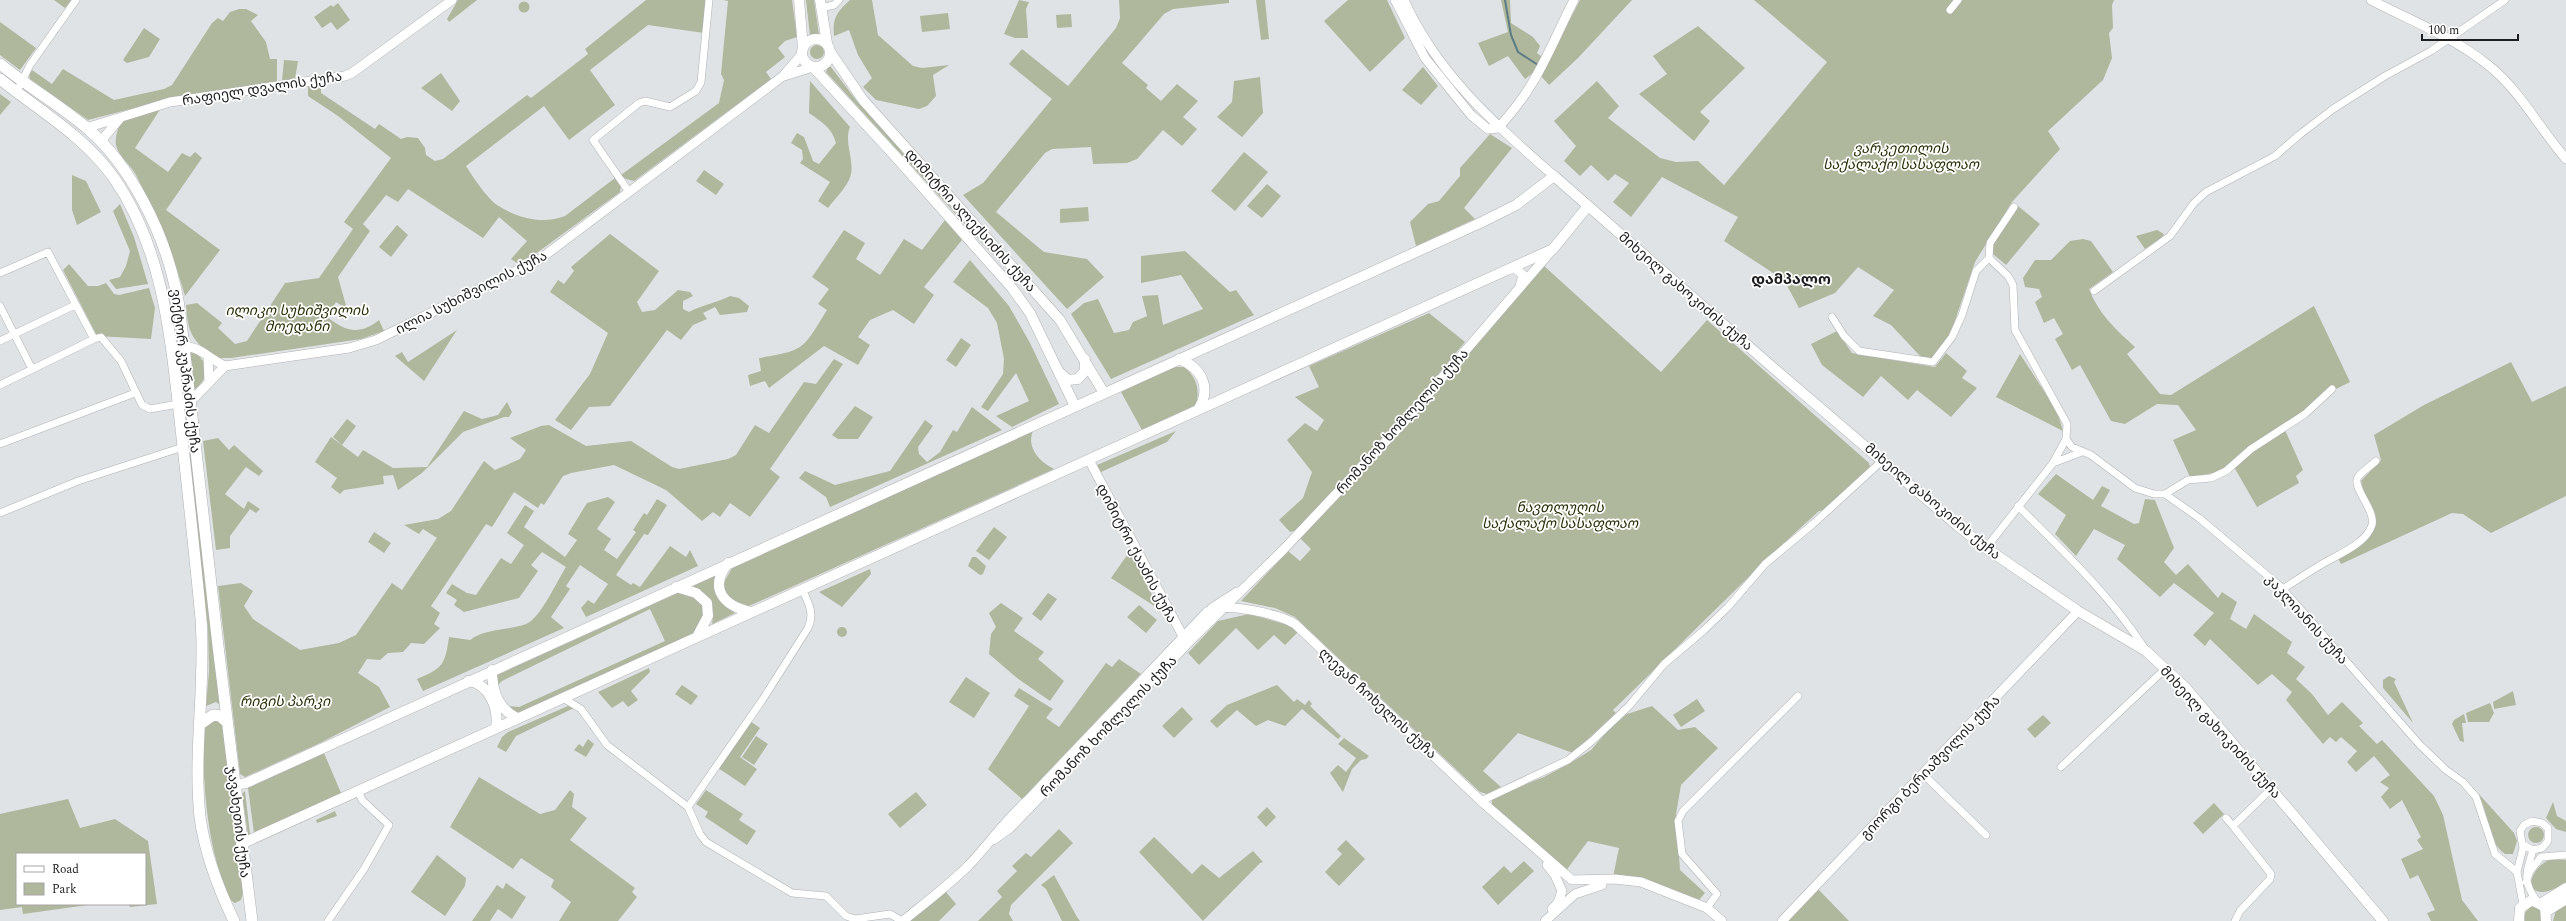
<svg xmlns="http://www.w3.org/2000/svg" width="2566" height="921" font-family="Spectral,'Noto Sans Georgian',serif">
<rect width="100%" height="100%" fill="#e0e3e6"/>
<path fill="#afb79d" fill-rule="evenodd" d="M54,0h17l-6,8z
M458,0h19l-28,22 -2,-3z
M646,0h61l-3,33 -56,-8 -58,45 25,35 -46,35 -25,-34 -78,60c6,10 22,33 31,39 20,13 46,20 68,11l50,-38 6,8 -1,6 -86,63 -17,8 -6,-4 16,-18 -28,-24 -16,21 -75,-49 -10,13 -12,-7 -23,29 7,7 -32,46 9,32 -11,-7 -9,15c18,14 32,19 52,3l5,11 -23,8 -130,19h-17c-22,-19 -26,-24 -28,-53l11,-2 25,20 -4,5 17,16 12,-3 38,-58 34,-5 34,-49 -9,-7 47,-64 -53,-42 -30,-20v-12l13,-1v10l54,36 4,-5 22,15 6,-2 11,1 7,10 1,7 9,6 8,-2 84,-64 4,3 57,-44 -3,-5z
M723,0h69l5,37 -12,4 -7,7 7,9 -19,15 5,7 -137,102 -8,-2 -5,-4 98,-72 5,-23 -3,-6 7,-73z
M806,0h8l5,35 -9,1z
M850,0h22l6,35 35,31 9,2 27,-3 -16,10 3,21 -9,10 -8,3 -43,-9 -13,-13 9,-9 -14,-23 -9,-25 -15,6c-2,-18 3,-24 16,-36z
M1019,0l10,2 -3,7 2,29h-13l-11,-4z
M1119,0h110v3l-56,6 -9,5 -42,49 26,22 -2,3 15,13 16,-17 21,17 -15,16 14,12 -15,17 -19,-16 -26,29 -10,4 -34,1 -2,-17 -39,2 -7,4 -49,59 48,40 43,7 17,18 -37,32 -104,-114 20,-12 69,-84 -43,-35 13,-15 46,37 48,-58 4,-10z
M1256,0h9l4,39 -8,1z
M1348,0h39l18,38 -35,34 -46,-51z
M1501,0h9l1,23 22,14 7,9 -3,7 5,4 -8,15 -9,7 -17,-23 -19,10 -11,-23 30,-11z
M1580,0h52l-54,58 -29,27 -8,-9z
M1754,0h360l-2,5 1,23 -4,5 3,25 -9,22 -55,51 12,18 -48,53 -37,60 -25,73 -19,24 -9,-1 -31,-33 -18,-9 21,-26 -36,-23 -23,26 -36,15 -15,-28 -60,-39 14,-24 -76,-40 -31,40 -18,-15 16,-19 -14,-9 -7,7 -17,-16 -11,11 -16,-15 12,-15 -22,-25 43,-40 22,25 -11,12 52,40 16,4 22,-1 26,24 103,-123z
M518.5 7a5.5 5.5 0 1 1 11 0a5.5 5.5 0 1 1-11 0Z
M338,3l12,17 -13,10 -6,-8 -9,6 -8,-11 17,-12 2,2z
M239,9h7l12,6 -7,6 15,21 4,17h7v23l-104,16 -85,22 -58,-41 -1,-4 3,-5 20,14 11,-15 51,31 50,-11 8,-4 40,-62 6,-5 5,3 7,-9z
M948,13l2,16 -28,3 -2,-16z
M1071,14l1,13 -15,1 -1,-13z
M0,22l36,26 -16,22 -20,-15z
M1698,26l47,42 -45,44 10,9 -16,20 -55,-47 28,-20 -14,-18z
M144,28l16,11 -11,18 -22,6 -4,-3z
M810 52a7 7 0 1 1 14 0a7 7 0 1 1-14 0Z
M284,60l14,1 -3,18 -13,2z
M828,67h3l25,33 149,168 -179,-196z
M1423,67l15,19 -17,19 -19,-15z
M441,73l19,28 -8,10 -31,-23z
M1260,77l3,36 -21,24 -25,-20 15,-15 2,-21z
M810,81l40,46c-7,17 7,36 -1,53 -5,10 -14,19 -21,28l-10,-7 12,-19 -30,-19 3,-4 -1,-9 -11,-7 6,-10 7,4 9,24 6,3 17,-21c-4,-15 -14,-21 -27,-30z
M0,94l11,8 -11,13z
M161,108l-26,40 33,24 14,-19 8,4 5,-5 7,6 -36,52 54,40 -35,46c-12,-43 -29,-81 -49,-121 -5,-10 -18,-19 -20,-30 -1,-4 1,-16 4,-20 7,-11 29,-13 41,-17z
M1490,134l22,14 -48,60 11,11 -59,27 -6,-24 18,-18 11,-3 21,-25v-8z
M1244,152l24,20 -33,39 -24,-20z
M704,170l20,14 -8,11 -20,-14z
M72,175l14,6 15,31 -24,13 -5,-15z
M1267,184l14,12 -19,22 -15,-12z
M120,204l14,33 14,47 -32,5 -7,-9 11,-3 6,-11 4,-15 -17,-40z
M2018,206l22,18 -34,41 -13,-11v-10z
M1088,207l1,14 -29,2v-14z
M945,220l17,20 -38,47 10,8 -20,29 -21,-14 -23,10 -12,17 12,8 -12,20 -34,-19 -55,42 -4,-7 -15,5 -2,-11 13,-4 -2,-13c47,-8 43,-8 68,-48l-9,-6 11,-15 -17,-12 32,-47 21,13 -9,16 24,16 24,-36 18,11z
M397,225l11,10 -17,22 -12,-10z
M2157,230l7,4 -2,4 -17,11 -9,-13z
M610,234l49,37 -22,31 5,10 13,-2 23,-20 12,2 3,4 -10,5v8l6,3c13,-7 27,-9 41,-16l9,2 10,8 -2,6 -27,3 -5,-8 -12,6 4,6 -14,6 -12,15 -14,-10 -57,76 -21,1 -18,23 -16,-10 35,-46 18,-41 -58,-41 8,-12 6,4 10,-13 -3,-4z
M2083,239l8,2 22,31 -24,17c9,24 27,41 46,58l-8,7 33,40 11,1 143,-89 36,76 -14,7 -3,-4 -30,27 -52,33 -32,27 -29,5 -17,-37 23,-10 -18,-25 -21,-1 -32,20 -14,-3 -31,-56 -8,5 -17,-31 8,-5 -9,-16 -10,5 -9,-21 7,-5 -3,-8 -14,-2 -2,-9 12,-18h16l19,-19z
M1185,251l45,41 6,-2 18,25 -143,64 -40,-65 13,-11 14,-4 16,34 15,-3 4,-8 14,-6 -5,-20 16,-1 5,30 40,-16 -22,-34 -40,8v-27z
M970,260l39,46 21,37 29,61 -47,23 -16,-11 33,-15 -13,-28 -28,38 -7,-4 22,-33 1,-15 -7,-36 -9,-15 -35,-26z
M69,264l19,22h10l8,-3 8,11 5,1 30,-7 6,20 -4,31 -54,-3 -34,-66z
M1543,265l118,107 46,-52 162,143 1,4 -45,43 -6,1c-71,64 -137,133 -206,199l3,3 -43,40 -55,-20 -35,38 18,16 -14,7 -7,-2 -185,-175 -20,-9 -34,-7 47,-50 12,10 11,-12 -11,-11 124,-132z
M1429,313l36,29 -49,59 -119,129 -7,2 -11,-12 24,-22 9,-26 -25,-32 18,-17 12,8 7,-11 -29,-23 24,-10 -10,-21z
M457,330l-33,51 -29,-25 7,-4 6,10z
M1837,331l15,22 83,14 11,-14 21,18 -5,7 15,10 -26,29 -34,-27 -9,10 -27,-24 -18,21 -41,-32 -11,-21z
M961,338l10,7 -15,22 -10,-7z
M190,350c19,10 22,26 4,40z
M2020,354l37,57 6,20 -67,-34z
M834,359l9,5 -73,105 10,8 -30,40 -20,-14 -10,14 -7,-5 -11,9 -36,-31 -52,-25 -43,8 -8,3 -19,29 -3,-2 -3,5 -24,-16 -22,35 -6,-3 -55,82 9,7 -6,11 6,4 -16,16 -13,-1 -8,9 -15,1 -8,7 -13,-1 -9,14 21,14 11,20 -70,36 -75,34 -5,-3 -22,-188 23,-3 12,8 -9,15 9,13 47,31 39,-7 17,-8 36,-52 10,7 35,-52 -14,-9 -4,5 -15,-9 34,-6 13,-8 33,-50 11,9 25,-11 6,-9 -16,-12 31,-12 8,-1 37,21 45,-5 41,26 7,2 49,-10 8,-4 19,-30 14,8 35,-51 12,2z
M2511,362l21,40 34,-16v110l-75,37 -28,-19 -11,-1 -111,51 -3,-6c11,-4 17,-11 26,-18 26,-23 2,-34 -3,-59l20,-21 -7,-25 50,-30z
M1173,367h12c12,12 15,22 11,38l-54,25 -21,-38z
M507,402l5,10 -3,5h-5l-41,15 -41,41 -24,17 -5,-15 -10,1 1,8 -40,6 -4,4 -9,-7 6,-9 -22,-16 16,-25 27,20 5,-7 30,18 34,-1 37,-56 18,8 16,-4z
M855,406l18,11 -15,22h-20l-6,-4z
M972,407l30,23 -172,77 -4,-10 -27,-19 6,-7 30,14 55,-14 35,-51 8,6 -15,21 1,7 8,8 13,-10 13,-22 4,2z
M185,419h2l33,286 -4,-3 -10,4 3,-35 -1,-42z
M347,419l9,7 -14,19 -9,-8z
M2285,430l18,40 -7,6 3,7 -42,24 -23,-40 17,-15z
M1033,431c-7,17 7,31 21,38l-305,137 -21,-7 -5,-15 9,-16z
M1176,431l-9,11 -66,30 -4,-7z
M218,438l11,12 5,-5 29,26 -4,5 -13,-9 -21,27 19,15 4,-8 12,8 -4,4 -6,-4 -20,27v12l-14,2 -13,-109z
M2056,474l37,26 9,-14 8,4 -9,16 33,18 5,-1 6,-24 10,1 19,48 -10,14 12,13 12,-11 30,34 4,-6 15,10 -7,17 16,10 8,-15 38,28 -5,11 18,14 -9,12 16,15 16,21 14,-13 21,21 -4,3 18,18 5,-4 52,56 9,19 19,85 16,21h-47l-4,-8 8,-3 -17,-35 -8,4 -9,-20 22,-10 -6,-9 4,-3 -19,-37 -12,9 -9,-12 8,-9 -9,-6 10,-7 -16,-19 -18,16 -9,-10 10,-11 -16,-14 -5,5 -6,-5 -7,7 -37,-44 6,-8 -20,-18 -14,11 -48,-46 -5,7 -12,-11 21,-22 -40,-30 -14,14 -43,-38 8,-14 -31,-16 -18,27 -21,-22 11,-19 -28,-21z
M608,497l7,5 -18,27 14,10 -7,11 13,9 19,-27 -3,-2 11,-17 3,2 10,-16 10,6 -19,30 -4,-1 -28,41 15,10 2,-2 7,4 30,-41 16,11 4,-7 8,16 -112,51 -5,-9 7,-8 6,4 14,-20 -28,-19 -14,21 4,3 -19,28 13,11 -141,63 -6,-12c26,-11 28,-14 32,-42l21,3c16,-12 37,-9 56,-16 14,-5 31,-43 40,-57l-24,-15 -11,13 7,6 -19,27 -55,14 -10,-7 3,-5 -11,-7 6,-9 15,9 9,2 25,-37 10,6 13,-19 -17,-12 18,-28 9,6 -10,16 41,30 12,-17 -9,-6 19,-31z
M994,527l13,10 -18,23 -13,-9z
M374,532l17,11 -7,10 -16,-11z
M1130,551l29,58 -48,-31z
M972,557h4l10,9 -3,8 -3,1 -12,-9z
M870,569l1,5 -29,33 -23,-15z
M717,575c1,19 2,27 18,38l-23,11c4,-20 -3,-28 -19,-38z
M680,592l17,5 8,10 -2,16 -6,9 -178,81 -5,2c-13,-7 -20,-26 -19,-39zM650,609l15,32 -146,66 -12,-1 -11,-19 6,-6z
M1048,593l9,6 -16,22 -9,-7z
M1001,603l22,15 -9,13 30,21 -6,7 26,22 -14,20 -33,-23 -28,-24 2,-20 5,-7 -7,-14z
M1139,605l18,15 -11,13 -19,-16z
M1249,614l39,11 10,7 -13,13 -11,-10 -16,15 -22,-22 -37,37 -11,-12 30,-32z
M837 632a5 5 0 1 1 10 0a5 5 0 1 1-10 0Z
M1119,659l22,15 -119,125 -34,-30 41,-63 -15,-10 5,-8 34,21 -7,9 13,9 47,-64 6,4z
M649,668l1,4 -19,19 7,9 -10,7 -5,-6 -11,7 -14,-16z
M2389,676l7,3 -2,3 19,41 -30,-35v-8z
M966,677l24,16 -16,25 -25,-16z
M682,685l16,11 -7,9 -16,-11z
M1277,685l17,17 3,-3 8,6 4,-5 3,4 -2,2 31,30 -3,3 -36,-30 -17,17 -17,-6 -12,6 -19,-16 -20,18 -7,-7 17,-16z
M2513,691l3,14 -22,4 -1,-7z
M1697,699l8,12 -24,16 -8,-12z
M2490,703l4,10 -5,9h-21l-2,-9z
M568,706l6,2 -58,28 -10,16 -9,-5 5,-10 6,-5z
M1652,706l26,24 17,-3 23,21 -37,37 -5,29 4,56 25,23 -7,8 -85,-24 6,-29 -31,-7 -23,31 -73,-67v-7l52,-21 28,-15 19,-12 19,-22 17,-14z
M1182,707l11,12 -19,19 -12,-12z
M2464,714l2,9h-4l2,19 -4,-1 -8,-17 2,-4z
M2043,715l8,8 -16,15 -8,-9z
M208,719l14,2 21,172 -2,7 -6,3c-8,-4 -10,-14 -13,-23 -17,-51 -19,-102 -19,-155z
M750,721l10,7 -20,29 17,12 -12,17 -27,-18z
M756,736l12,8 -14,21 -12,-8z
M1344,738l25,18 -3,3 -5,1 -9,9 -9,23 -13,-19 8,-8 8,7 10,-14 -18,-14z
M588,739l6,5 -8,13 -12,-7 5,-6 4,3z
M324,753l17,40 -87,40 -6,-45z
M479,777l61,37 15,-4 15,-20 4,4 -2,13 15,11 -17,22 65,48 -3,4 5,5 -19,24h-59l12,-19 -20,-15 3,-7 -33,-22 -8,11 -63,-42z
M706,790l37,24 -4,6 17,11 -9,14 -42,-28 3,-5 -12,-8z
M245,791l5,43 -2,1 -6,-41z
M916,792l11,13 -27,23 -12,-14z
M2478,793l36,40 3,8 -4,13h-8c-19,-14 -16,-41 -27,-61z
M68,799l12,29 35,-9 33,22 9,63 -27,3 -1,-3h16v-50h-128v50h78l-72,10 -1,-7 -22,3v-96z
M2553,802l4,14 9,5v11l-10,-3 -10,-11z
M2214,803l10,11 -21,20 -10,-11z
M1267,807l9,10 -10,10 -9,-10z
M335,811l2,5 -20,7 -1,-3z
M2528 835a8 8 0 1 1 16 0a8 8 0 1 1-16 0Z
M1059,829l14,14 -62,62 -2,9 4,7h-35l24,-24 -5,-6 20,-20 -5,-5 14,-13 5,4z
M1154,837l38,37 10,-10 17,14 34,-27 10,11 -3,1 -57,58 -64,-69z
M1346,840l19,19 -26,27 -14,-14 17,-18 -5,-5z
M437,855l29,23 -1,8 -20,30 -34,-24z
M2552,859l14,1v23c-7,3 -16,9 -23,9 -23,0 -8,-29 9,-33z
M1524,861l10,10 -36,34 -16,-18 22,-21 7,7z
M1054,875l23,42 3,4h-18l-16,-32 -5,-4z
M506,883l20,14 -14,22 -14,-10 -8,12h-18l25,-36 6,4z
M1818,889l31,32h-62z
M946,892l10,12 -17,17h-29z
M2566,903v18h-13l3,-11z
M2530,907h7l5,4 1,10h-18l-1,-7z"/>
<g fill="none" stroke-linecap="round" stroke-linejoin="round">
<path stroke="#5d7c84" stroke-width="2" d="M1505,0l6,35 7,17 20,13"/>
<defs>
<path id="minor" d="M821,8l13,-3 5,-5
M1950,10l8,-10
M17,91l13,-26 46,-65
M629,192l-36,-52 46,-37 6,-2 25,6 26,-16 5,-9 8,-82
M0,273l48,-21 46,87
M2094,291l76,-55 24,-33 12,-11 69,-36 24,-21 34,-26 52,-33 46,-25 74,-51
M0,306l32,63
M1832,317l12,19 15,15 74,11 19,-25 10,-22 14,-44 13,-13
M0,341l75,-36
M0,385l94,-46 7,-2 20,24 21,44 8,4 28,-5
M2066,439l6,8 19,8 44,33 19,6h11l34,24 82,69 139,158 26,25 17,12 13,15 19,57 22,18
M0,444l135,-51
M2053,463l29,-11
M2165,494l23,-14 23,-2 15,-7 25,-22 54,-35 27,-25
M2018,506c46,46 92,89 127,143
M0,513l78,-32 105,-34
M1986,548l67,-85 13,-24 1,-15 -52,-94 -2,-45 -5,-9 -19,-18 1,-15 24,-36
M2283,589c12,-8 24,-16 36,-23 15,-10 47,-21 53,-41 4,-15 -21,-38 -14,-48 4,-6 13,-11 18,-16
M563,698l18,11 26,36 81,62 12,27 6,8 86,51 34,3 20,20 9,3 35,-5 12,7
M2061,767l104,-98
M1923,774l63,61
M1481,801l87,-41 24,-19 37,-35 35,-42 39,-33 25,-24 37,-43 48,-40 70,-64
M688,807l75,-108 45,-71c7,-15 0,-26 -6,-39
M2226,818l7,8
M2533,850c-7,22 -11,32 4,51
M2526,882l4,-11 11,-14 25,-2
M2523,904l-6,-32 6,-24 -3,-17 4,-6 8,-4 10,2 6,5v13l-6,7 -9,2 -10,-5
M1707,908l10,-14 -35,-40 -4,-33 5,-10 115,-115
M328,921l36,-52 25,-44 -27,-25 -4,-10
M2235,921l5,-10 30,-32 1,-5 -38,-48 39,-38"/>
<path id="tertiary" d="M1395,0l30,58 46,57 17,14 10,-1
M1404,0c33,74 90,123 150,176
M2371,0c40,21 81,36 117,65 32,25 51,63 78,94
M784,76l29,-9
M86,128l84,-26 175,-26 7,-3 100,-73
M1498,128c39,-41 51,-79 76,-128
M101,141l20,-24
M1510,269h6l7,6 -3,11
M172,348c28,-5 30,7 53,18
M208,358l1,24
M178,404l17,-7 30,-31 124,-18 27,-8 164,-81 243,-183 19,-22
M1089,460l97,182
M1212,608l25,-16
M993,840l17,-12 185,-192 89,-87 120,-127 149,-173
M1547,865l8,10 7,16 -4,12 -6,6
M903,921c22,-18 46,-36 66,-56 20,-21 36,-45 58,-64l180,-189c15,-11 73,2 88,12l186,177 91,79 43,-1 26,3 66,26 15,13
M1545,921l30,-27 27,-9
M1782,921l296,-310"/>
<path id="secondary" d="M799,0l4,49
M820,0l7,43
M802 53a14 14 0 1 1 28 0a14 14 0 1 1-28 0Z
M831,53l32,47 197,220 44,73
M814,68l82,89 116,131 18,25 45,93
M1179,359c23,9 33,29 19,51
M1060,373l8,7 10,-1 7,-8v-12
M728,563c-20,26 -4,43 23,49
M676,587l20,6 11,10 1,13 -10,19
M492,670c0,20 6,39 25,48
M468,681c21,2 31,28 28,46
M234,785l12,-2 1234,-560 36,-18 38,-29 216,189 188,161 28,22 92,63 68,40 39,36 198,234
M241,844l1312,-595 35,-43
M2542,903l24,-15
M2547,911l19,-12
M2519,921l1,-13 12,-8 13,7 1,14"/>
<path id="primary" d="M0,64c28,23 60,41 88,65 42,36 75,102 87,157 5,19 6,40 9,60l34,300 34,275
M0,79c40,32 84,57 114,99 51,74 57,164 67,250 7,64 14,127 20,191 5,66 -8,132 -1,198 5,37 18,71 34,104
M199,725l14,-10 7,1 7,6"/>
</defs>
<use href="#minor" stroke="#afb1b4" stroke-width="8"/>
<use href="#tertiary" stroke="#afb1b4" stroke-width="10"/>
<use href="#secondary" stroke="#afb1b4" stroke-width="11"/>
<use href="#primary" stroke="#afb1b4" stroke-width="12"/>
<use href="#minor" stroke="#fff" stroke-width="7"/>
<use href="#tertiary" stroke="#fff" stroke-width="9"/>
<use href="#secondary" stroke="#fff" stroke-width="10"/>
<use href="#primary" stroke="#fff" stroke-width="11"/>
</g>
<g text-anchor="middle" stroke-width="3.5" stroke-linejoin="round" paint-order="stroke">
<g font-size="14" fill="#1d1e1f" stroke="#fff">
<text transform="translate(262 88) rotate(-9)" y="5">რაფიელ დვალის ქუჩა</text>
<text transform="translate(971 220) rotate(48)" y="5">დიმიტრი ალექსიძის ქუჩა</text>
<text transform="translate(1686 291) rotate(41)" y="5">მიხეილ გახოკიძის ქუჩა</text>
<text transform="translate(471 292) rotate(-27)" y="5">ილია სუხიშვილის ქუჩა</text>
<text transform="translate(186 371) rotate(83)" y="5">ვიქტორ კუპრაძის ქუჩა</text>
<text transform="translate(1402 421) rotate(-48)" y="5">რომანოზ ხომლელის ქუჩა</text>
<text transform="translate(1933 501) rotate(40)" y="5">მიხეილ გახოკიძის ქუჩა</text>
<text transform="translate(1137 553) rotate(62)" y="5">დიმიტრი ქააძის ქუჩა</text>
<text transform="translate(2307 619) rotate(48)" y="5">კაკლიანის ქუჩა</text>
<text transform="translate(1378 703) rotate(43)" y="5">ლევან ჩოხელის ქუჩა</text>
<text transform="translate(1108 726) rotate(-46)" y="5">რომანოზ ხომლელის ქუჩა</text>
<text transform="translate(2221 732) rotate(48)" y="5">მიხეილ გახოკიძის ქუჩა</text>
<text transform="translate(1930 767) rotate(-46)" y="5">გიორგი ბერიაშვილის ქუჩა</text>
<text transform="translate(239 822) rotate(83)" y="5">ჯავახეთის ქუჩა</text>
</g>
<g font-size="14" font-style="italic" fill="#262f04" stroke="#fff">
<text x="1901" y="153">ვარკეთილის<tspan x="1901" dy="16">საქალაქო სასაფლაო</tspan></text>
<text x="297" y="315">ილიკო სუხიშვილის<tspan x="297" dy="16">მოედანი</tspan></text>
<text x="1560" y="512">ნავთლუღის<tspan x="1560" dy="16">საქალაქო სასაფლაო</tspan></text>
<text x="285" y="706">რიგის პარკი</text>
</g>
<g font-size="15" font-weight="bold" fill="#1d1e1f" stroke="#fff">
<text x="1791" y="284">დამპალო</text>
</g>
</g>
<rect x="16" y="853" width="130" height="52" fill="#ffffff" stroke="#a5a5a5"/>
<rect x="24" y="866" width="20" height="6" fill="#ffffff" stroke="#a5a5a5"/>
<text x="52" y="873" font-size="12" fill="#1d1e1f">Road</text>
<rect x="24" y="883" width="20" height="12" fill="#afb79d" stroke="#a5a5a5"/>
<text x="52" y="893" font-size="12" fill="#1d1e1f">Park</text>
<path d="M2422 34v6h96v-6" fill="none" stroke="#1d1e1f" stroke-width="2"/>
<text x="2428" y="34" font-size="12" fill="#1d1e1f" stroke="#ffffff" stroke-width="3" paint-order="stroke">100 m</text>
</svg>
